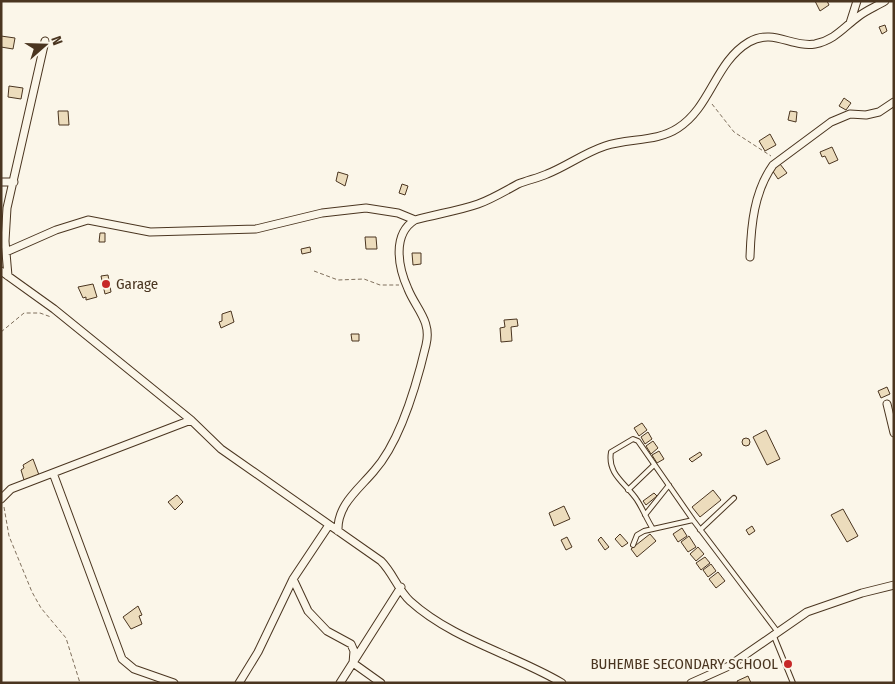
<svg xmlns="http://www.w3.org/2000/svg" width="895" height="684" font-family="'Fira Sans Condensed',sans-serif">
<rect width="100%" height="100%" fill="#fbf6e9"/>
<path fill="#ecdcbc" stroke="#4a3520" d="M815,1h12l2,4 -9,6z
M885,25l2,6 -5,3 -3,-7z
M1,36l14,2 -2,11 -12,-2z
M9,86l14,2 -2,11 -13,-2z
M844,98l7,5 -5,7 -7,-4z
M58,111h10l1,14h-10z
M790,111l7,1 -1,10 -8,-2z
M770,134l6,11 -11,6 -6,-10z
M832,147l6,13 -9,4 -4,-8 -3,1 -2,-5z
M780,164l7,9 -9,6 -6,-9z
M338,172l10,3 -3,11 -9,-5z
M402,184l6,2 -3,9 -6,-2z
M100,233h5v9h-6z
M365,237h11l1,12h-11z
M310,247l1,5 -9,2 -1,-5z
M412,253h9v11l-8,1z
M108,275l3,17 -6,2 -4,-18z
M93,284l4,13 -11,3v-3l-3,1 -5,-11z
M231,311l3,11 -13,6 -2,-6 3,-1v-7z
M517,319l1,7 -7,1 1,14 -11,1 -1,-14 5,-1 -1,-7z
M351,334h8v7h-7z
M887,387l3,7 -9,4 -3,-7z
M642,423l5,7 -8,6 -5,-8z
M766,430l14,29 -13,6 -14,-28z
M648,432l4,7 -7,5 -4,-7z
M742 442a4 4 0 1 1 8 0a4 4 0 1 1-8 0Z
M653,441l5,7 -7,6 -5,-8z
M659,451l5,8 -7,4 -5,-8z
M700,452l2,3 -10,7 -3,-3z
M33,459l6,16 -15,5 -3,-10 3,-2 -1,-3z
M713,490l8,10 -21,17 -8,-10z
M654,493l3,3 -11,9 -3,-4z
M177,495l6,7 -8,8 -7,-8z
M564,506l6,13 -16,7 -5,-13z
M843,509l15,27 -11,6 -16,-27z
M752,526l3,5 -6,4 -3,-5z
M682,528l5,8 -9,6 -5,-8z
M620,534l8,9 -6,4 -7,-8z
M650,534l6,7 -19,16 -6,-8z
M689,536l7,11 -8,5 -7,-10z
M567,537l5,10 -6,3 -5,-10z
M601,537l8,10 -4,3 -7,-10z
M698,547l6,7 -8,7 -6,-7z
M705,557l5,6 -9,7 -5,-7z
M711,564l5,7 -8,6 -5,-7z
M718,572l7,9 -9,7 -7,-9z
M138,606l4,9 -3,1 3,8 -11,5 -8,-12z
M748,676l3,7h-13l-1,-2z"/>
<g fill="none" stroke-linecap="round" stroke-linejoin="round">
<defs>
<path id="service" d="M628,490l26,-25
M645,515l24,-30
M653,529c-6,-9 -10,-20 -16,-29 -10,-16 -30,-25 -26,-48l22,-13 5,2 55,79 84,111
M700,530l34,-32
M633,545l4,-10 7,-4 49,-11
M773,634l20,49"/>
<path id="minor" d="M850,23l7,-22
M1,182h13
M6,252l50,-22 32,-10 62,12 106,-3 66,-16 44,-5 32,5 17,7
M750,257c1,-32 4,-65 23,-92l58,-43 19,-8 16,1 13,-3 15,-10
M1,271l53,38 137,111 30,29 160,112c12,12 17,29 29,40 43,39 103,53 152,82
M8,276l-3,-35 2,-33 38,-167
M887,404l7,29
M53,473l69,186 12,10 40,14
M1,499l10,-10 180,-69
M338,531c-1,-26 20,-41 36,-60 26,-29 43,-88 52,-126 6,-24 -10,-36 -18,-56 -10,-22 -16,-55 7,-69 21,-6 43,-9 63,-16 14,-5 27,-13 40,-20 10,-4 20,-6 29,-10 20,-8 37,-21 58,-28 23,-8 52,-4 73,-18 33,-21 37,-66 71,-86 24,-14 43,6 66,2 20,-4 29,-17 44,-28 8,-6 18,-10 26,-15
M293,579l15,32 19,20 24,13 3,7 -1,12 28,20
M239,683l19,-31 35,-73 36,-54
M340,683l61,-96
M691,683l38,-17 78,-54 55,-19 32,-8"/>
</defs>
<use href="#service" stroke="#4a3520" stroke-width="6"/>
<use href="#minor" stroke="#4a3520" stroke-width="9"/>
<path stroke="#7f6f5c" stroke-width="1" stroke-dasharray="4 2.5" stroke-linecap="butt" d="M712,104l22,28 37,24
M314,271l24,9 26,-1 16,6h19
M1,332l23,-19h16l11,4
M4,507l5,29 23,56 9,16 25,30 14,45"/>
<use href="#service" stroke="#fbf6e9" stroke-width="4"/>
<use href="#minor" stroke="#fbf6e9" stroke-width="7"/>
</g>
<g fill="#c62828" stroke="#fbf6e9" stroke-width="2">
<circle cx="106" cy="284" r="5"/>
<circle cx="788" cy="664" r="5"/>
</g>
<g text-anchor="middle" stroke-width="4" stroke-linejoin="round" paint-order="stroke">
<g font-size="15" fill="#4a3520" stroke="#fbf6e9" text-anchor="start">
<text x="116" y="289">Garage</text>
<text x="778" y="669" text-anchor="end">BUHEMBE SECONDARY SCHOOL</text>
</g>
</g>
<rect width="895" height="684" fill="none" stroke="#4a3520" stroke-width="5"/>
<g transform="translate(45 45) rotate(70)" stroke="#fbf6e9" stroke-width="4" paint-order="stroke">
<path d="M0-4L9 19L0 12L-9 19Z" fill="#4a3520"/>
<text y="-8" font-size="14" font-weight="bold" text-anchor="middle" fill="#4a3520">N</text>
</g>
</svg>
